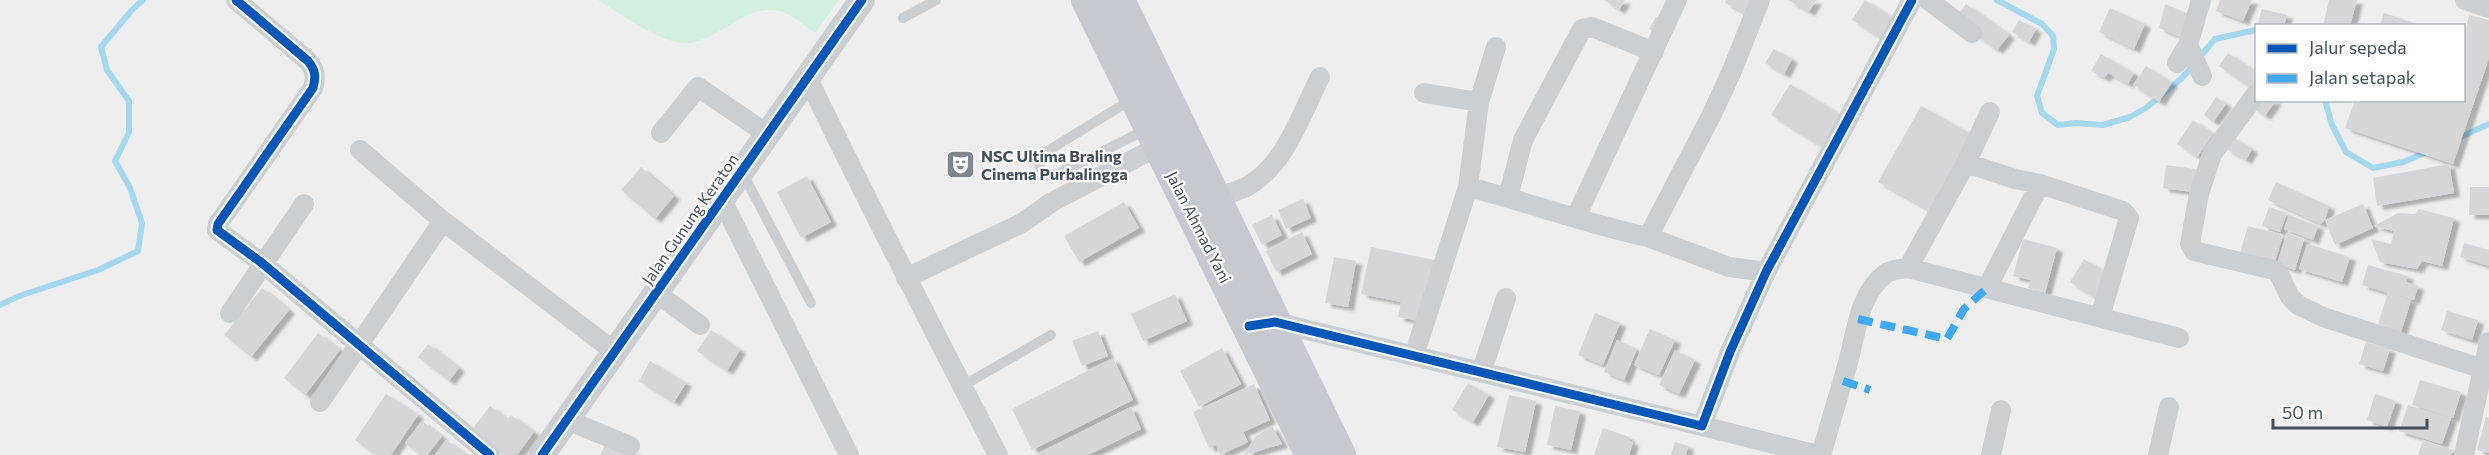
<svg xmlns="http://www.w3.org/2000/svg" width="2489" height="455" font-family="Commissioner,sans-serif">
<defs>
<filter id="shadow"><feDropShadow dx="6" dy="4" stdDeviation="1.5" flood-color="#0004"/></filter>
</defs>
<rect width="100%" height="100%" fill="#efeeee"/>
<path fill="#d1f0e0" d="M598,0h241l-24,33c-10,-7 -24,-19 -36,-22 -33,-8 -58,28 -90,32 -25,3 -70,-30 -91,-43z"/>
<g fill="none" stroke-linecap="round" stroke-linejoin="round">
<path stroke="#a3d8ef" stroke-width="6" d="M1997,0l45,24 11,12 1,13 -17,47 5,17 16,12 18,-2 27,2 27,-8 16,-9 36,-30 33,-39 41,-9
M2325,100l7,25 14,27 27,16 30,-6 26,-11
M2458,138l31,-14
M0,305l19,-9 79,-26 40,-19 4,-28 -12,-35 -15,-27 14,-29v-31l-22,-31 -6,-23 31,-37 11,-10"/>
</g>
<path fill="#d6d6d9" filter="url(#shadow)" d="M1604,0h21l-6,10z
M1726,0h25l-6,13 -20,-10z
M1788,0h28l-7,12z
M1865,0l28,18 -13,20 -28,-18z
M2220,0h32l-9,21 -27,-10z
M2329,0h28l-7,26h-27z
M1966,4l43,31 -12,15 -43,-30z
M2165,4l28,12 -8,23 -26,-11z
M2110,8l35,16 -11,25 -35,-17z
M2262,9l25,6 -3,11h-27z
M2384,13l36,12v1h-40z
M2469,15l20,5v38l-36,106 -108,-36 10,-28h109v-64z
M1656,17l9,5 -7,12 -9,-5z
M2019,20l17,9 -7,13 -17,-10z
M1774,49l18,10 -8,15 -19,-11z
M2228,53l28,19v8l-5,8 -32,-22z
M2101,54l33,19 -6,11 -20,-11 -4,5 -13,-7z
M2146,66l26,17 -13,19 -26,-17z
M1790,84l55,33 -19,32 -55,-34z
M2216,97l10,7 -13,18 -9,-7z
M2256,100h20l-11,16 -13,-9z
M1921,106l54,30 -43,76 -54,-30z
M2193,120l20,14 -16,23 -20,-13z
M2231,136l21,13 -6,11 -21,-12z
M2449,164l5,29 -77,13 -4,-28z
M2166,165l30,4 -3,23 -30,-4z
M641,167l33,29 -19,23 -34,-29z
M807,176l24,46 -30,16 -24,-46z
M2276,182l53,24 -4,14 38,-16 10,24 -38,17 -10,-25 -4,4 -53,-24z
M2470,187h19v28h-20z
M1303,199l8,19 -25,11 -8,-19z
M1124,202l15,26 -60,34 -15,-26z
M2269,207l18,6 -7,19 -18,-6z
M2419,209l35,9 -12,48 -20,-5 -5,8 -37,-7 -9,-23 20,5 3,-13 -20,-5 24,-13 17,1z
M1272,215l10,20 -20,10 -10,-20z
M2289,215l29,11 -5,14 -29,-11z
M2248,226l35,9 -9,30 -35,-9z
M1302,232l10,22 -36,18 -10,-21z
M2287,233l17,6 -9,31 -18,-6z
M2023,239l34,9 -12,45 -17,-5 3,-8 -18,-4z
M2464,243l25,7v16l-29,-9z
M2307,244l43,13 -8,25 -43,-13z
M1371,247l68,14 -15,61 -26,-5 3,-15 -40,-8z
M1334,257l22,4 -8,46 -23,-4z
M2084,259l22,13 -9,27 -27,-17z
M2368,265l40,11 -2,6 12,4 -4,14 -20,-6 17,6 -10,32 -23,-8 10,-31 -26,-8z
M262,288l27,22 -38,47 -27,-22z
M1175,294l12,27 -44,20 -12,-27z
M2447,311l31,9 -6,20 -31,-10z
M1595,313l25,10 -17,42 -25,-10z
M1650,329l25,11 -16,35 -25,-10z
M711,330l29,20 -13,21 -30,-20z
M1098,331l10,25 -26,10 -10,-25z
M318,333l22,17 -35,45 -21,-17z
M1617,340l20,9 -13,31 -20,-8z
M2366,342l24,7 -7,22 -24,-7z
M428,344l31,24 -10,13 -31,-24z
M1222,348l19,36 -42,23 -19,-36z
M1675,350l20,10 -16,34 -20,-9z
M1113,358l20,42 -101,50 -20,-41z
M650,361l36,22 -12,19 -35,-21z
M2420,380l41,12 -8,26 -41,-13z
M1468,383l21,12 -16,27 -21,-12z
M1254,384l16,36 -27,12 5,10 -28,13 -4,-10 -7,3 -16,-36z
M386,394l32,21 -27,40h-15l-21,-15z
M2375,394l21,7 -9,26 -20,-7z
M1509,395l27,6 -11,51 -28,-5z
M2408,405l43,13 -9,26 -43,-13z
M490,406l17,14 4,-5 23,17 -17,23h-13l-33,-24z
M1555,406l25,5 -9,39 -24,-5z
M1131,407l10,22 -53,26h-53z
M2486,417l3,1v35l-12,-3z
M422,421l20,15 -15,19h-7l-15,-12z
M1272,426l10,18 -38,11 11,-18z
M1603,428l26,9 -1,3 5,2 -4,13h-35z
M446,440l21,15h-32z
M2423,440l30,10 -2,5h-33z
M607,441l32,14h-39z
M1675,442l13,4 -2,9h-15z"/>
<g fill="none" stroke-linecap="round" stroke-linejoin="round">
<path stroke="#cccfd1" stroke-width="10" d="M903,18l33,-18
M1134,98l-93,57c-5,10 0,22 13,21l93,-47
M742,172l69,131
M964,385l87,-50"/>
<path stroke="#cccfd1" stroke-width="20" d="M236,0l72,61c8,10 8,16 5,27l-95,136 -1,6 45,33 228,192
M1928,0l44,33
M2465,0l24,8
M2188,45l14,31
M2177,63l11,-18 13,-45
M807,77c62,127 126,253 191,378
M1424,93l55,9
M2256,94l-44,60 -13,40 -9,50 4,7 80,19 5,4 11,23 8,8 25,12 160,52
M661,133l37,-46 69,47
M360,150l83,71 172,131
M1966,163l49,16 25,5
M1468,187c60,15 119,37 180,50l63,-121 20,-43 29,-73
M1508,197l15,-57 59,-111 10,-2 62,25
M1215,198c10,-4 21,-6 31,-11 39,-21 55,-72 74,-110
M722,200l127,255
M1576,217l101,-217
M1648,237l81,30 37,5
M1908,268l58,-105 24,-51
M906,278l116,-55 30,-21 107,-56
M1987,288l53,-104 83,27 6,7 -29,99
M656,293l44,32
M230,313l74,-109
M1269,323l6,-1 427,104 28,-74 36,-80 146,-272
M1414,356l54,-169 11,-85 17,-55
M1481,373l25,-75
M320,402l123,-181
M567,420l63,26
M1702,426l116,29
M1821,455c9,-30 17,-59 26,-89 9,-31 11,-71 38,-92 7,-5 15,-5 23,-6l271,70
M1991,455l10,-45
M2158,455l11,-48
M2464,455l25,-113"/>
<path stroke="#cccfd1" stroke-width="26" d="M542,455l320,-455"/>
<path stroke="#c6c9cf" stroke-width="32" d="M1087,0l224,455
M1119,0l221,455"/>
<path stroke="#3fa9f5" stroke-width="8" stroke-dasharray="15 8" stroke-linecap="butt" d="M1858,319l89,20 17,-30 23,-21
M1843,381l27,9"/>
<defs>
<path id="cycleway" d="M236,0l72,61c8,10 8,16 5,27l-95,136 -1,6 45,33 228,192
M1249,326l26,-4 427,104 28,-74 36,-80 146,-272
M542,455l320,-455"/>
</defs>
<use href="#cycleway" stroke="#fff" stroke-width="13"/>
<use href="#cycleway" stroke="#0057b8" stroke-width="9"/>
</g>
<defs>
<symbol id="theatre-square" viewBox="-11 -11 22 22"><rect x="-9" y="-9" width="18" height="18" rx="4" fill="#80868e" stroke="#fff"/><path d="M-5-5.5Q0-4 5-5.5V0Q5 5 0 6Q-5 5-5 0ZM-3.3-2.5H-1v1.5H-3.3ZM1-2.5H3.3v1.5H1ZM-2.8 1Q0 5.5 2.8 1Z" fill="#fff"/></symbol>
</defs>
<g fill-rule="evenodd">
<use href="#theatre-square" x="944" y="148" width="33" height="33"/>
</g>
<g text-anchor="middle" stroke-width="4.5" stroke-linejoin="round" paint-order="stroke">
<g font-size="16" font-weight="bold" fill="#444e5b" stroke="#fff" text-anchor="start">
<text x="981" y="162">NSC Ultima Braling<tspan x="981" dy="18">Cinema Purbalingga</tspan></text>
</g>
<g font-size="16" fill="#444e5b" stroke="#fff">
<text transform="translate(690 219) rotate(-55)" y="6">Jalan Gunung Keraton</text>
<text transform="translate(1199 227) rotate(63)" y="6">Jalan Ahmad Yani</text>
</g>
</g>
<rect x="2255" y="24" width="210" height="78" fill="#ffffff" stroke="#b4b8bd" stroke-width="1.5"/>
<rect x="2267" y="44" width="30" height="9" fill="#0057b8" stroke="#b4b8bd" stroke-width="1.5"/>
<text x="2309" y="54" font-size="18" fill="#444e5b">Jalur sepeda</text>
<rect x="2267" y="74" width="30" height="9" fill="#3fa9f5" stroke="#b4b8bd" stroke-width="1.5"/>
<text x="2309" y="84" font-size="18" fill="#444e5b">Jalan setapak</text>
<path d="M2273 419v9h154v-9" fill="none" stroke="#444e5b" stroke-width="3"/>
<text x="2282" y="419" font-size="18" fill="#444e5b" stroke="#ffffff" stroke-width="4.5" paint-order="stroke">50 m</text>
</svg>
